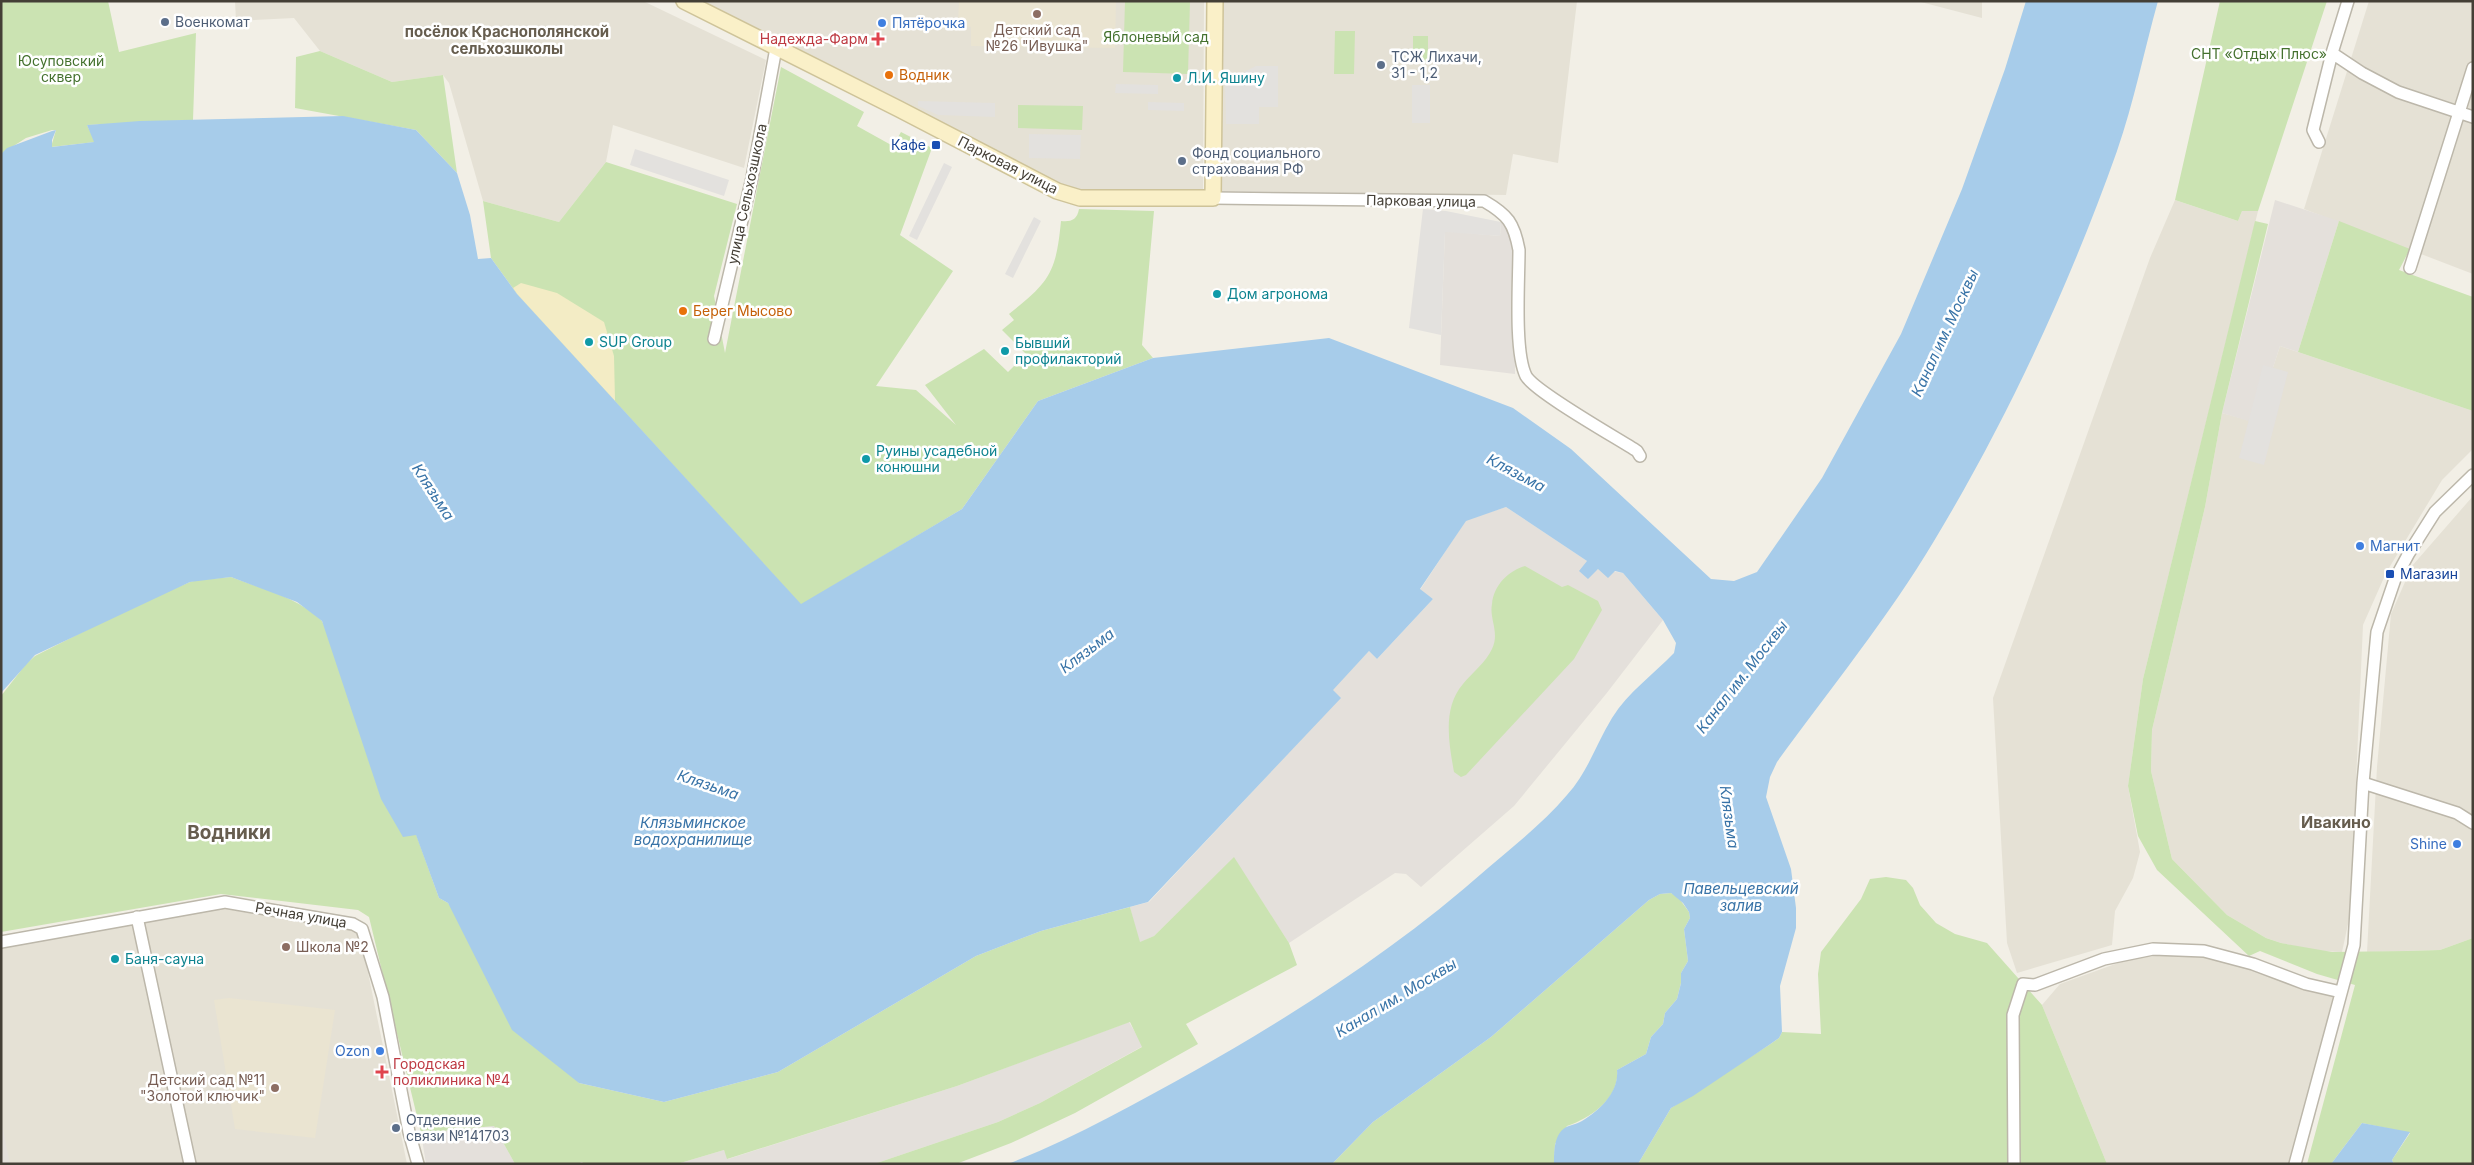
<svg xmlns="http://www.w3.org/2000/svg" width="2474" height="1165" font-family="Inter,sans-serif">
<rect width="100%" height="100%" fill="#f2efe6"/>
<path fill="#e5e1d5" d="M235,1h408l123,59 -22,108 -131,-43 -7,37 -47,60 -76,-21 -34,-118 -6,-8 -51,7 -72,-31 -26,-33 -58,3z
M697,1h507l-1,188 -130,1z
M1220,1h357l-19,162 -45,-9 -7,41 -288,-4z
M1918,1h64v17l-65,-17z
M2369,1h104v273l-169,-65z
M2175,200l63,21 4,-10h16l-115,468 -15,107 12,66 -7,26 -18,33 -3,34 -95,28 -10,-30 -14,-245 157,-440z
M2280,346l193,65v38l-31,31 -56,93 -23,52 -13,290 -8,37 -25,-1 -36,-8 -15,-5 -39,-23 -55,-56 -21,-88 1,-41 53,-223 17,-94 33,9z
M2473,496v442l-33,12 -73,2 10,-185 14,-153 21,-48z
M214,907l138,22 9,9 46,226h-406v-215z
M2194,952l140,41 -44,171h-183l-65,-159 18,-21 69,-25z"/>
<path fill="#e4e0db" d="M2275,200l64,21 -41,131 -18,-6 -25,77 -33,-10z
M1501,222l9,11 4,16 1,125 -75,-9 5,-134 55,5z
M1506,507l81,54 1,17 10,-9 25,4 40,47 -57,74 -92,112 -93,81 -15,-13 -11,-1 -106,70 -55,-85 -80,78 -15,7 -9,-36 19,-5 191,-204 -8,-8 37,-39 8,8 56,-60 -13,-9 46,-70z
M1129,1022l14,24 -103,57 -42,19 -124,42h-197l47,-14 4,9 229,-73z
M1,1119l9,45h-9z
M494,1126l21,38h-89l-5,-31z"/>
<path fill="#eae4d1" d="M959,1h157l-1,47 -144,-2v-19l-13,-1z
M229,998l106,12 -20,128 -80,-9 -21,-129z"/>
<path fill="#cbe3b2" d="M1,1h107l11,51 77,-19 -3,87 -106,5 8,17 -44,5 5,-17h-4l-26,8 -25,16z
M1125,1h65l-2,73 -65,-2z
M2220,1h107l-69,210h-16l-4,10 -63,-21z
M1335,31h20l-1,43h-20z
M1413,36h15v26h-15z
M320,51l72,31 51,-7 14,98 -41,-43 -121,-22 1,-51z
M781,67l83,45 -7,14 36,20 8,-14 31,16 -32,87 53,36 -77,115 40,4 40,35 -31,-40 59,-36 24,23 18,-18 -24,-24 12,-10 -5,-6c40,-32 47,-40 52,-93 10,1 16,-1 18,-12l75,2 -12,134 11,13 -115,43 -76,108 -161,96 -284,-311 -26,-36 -8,-57 76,21 47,-60 131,42 -23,92 11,57z
M1018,105l65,1 -1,24 -64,-2z
M2255,221l13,3 -46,189 -17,94 -53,223 -1,41 21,88 55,56 39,23 15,5 51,9 75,-1 33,-1 33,-12v226h-79l-2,-4 18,-27 -48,-10 -31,41h-24l48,-179 -38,-11 -57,-23 -11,5 -92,-86 -19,-34 -10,-50 15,-107z
M2339,221l71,28 -11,21 74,27v114l-175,-59z
M1525,566l37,21 6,-2 30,16 4,9 -28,49 -108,116 -5,2 -7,-5c-5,-28 -12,-64 9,-88 9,-11 23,-22 29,-35 8,-17 -3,-30 0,-45 2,-19 16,-33 33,-38z
M231,577c31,12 67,20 91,44l94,213 23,64 9,5 131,180 85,19 114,-30 198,-116 65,-25 89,-24 10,35 14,-6 80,-79 55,86 8,22 -111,59 12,20 -123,69 -64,30 -55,21h-82l124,-42 42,-19 102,-56 -12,-25 -173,64 -230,73 -3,-9 -47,14h-93l-2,-2 -5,2h-62l-21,-38 -73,7 -52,-216 -11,-7 -137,-16 -220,38v-236l25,-32 9,-8 101,-51 54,-23 8,-2z
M1886,877l20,3 7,8 7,17 16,18 19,11 32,9 55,62 65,159h-469l33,-56 98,-63 10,-7 3,-6 39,2 -3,-60 3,-22 40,-53 9,-20z
M1671,893l7,4 11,15 1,6 -6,11 4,32 -7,12v10l-4,16 -12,14 -2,11 -12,13 -5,17 -29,16c3,28 -26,48 -50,56l-12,18 -1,20h-222l41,-42 118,-85 158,-137 11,-6z"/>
<path fill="#f3ecc5" d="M521,283l36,10 47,29 10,34 1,45 -98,-107 -4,-6z"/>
<path fill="#e3e1de" d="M1256,66h22v41h-19v17h-33l-1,-42z
M1116,84l42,1v9l-43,-1z
M1412,85h18v38h-18z
M918,101l77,2v14l-57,-2 -20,-9z
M1148,102l36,1v8l-36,-1z
M1029,134l52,1 -1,24 -51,-1z
M635,149l94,31 -5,16 -94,-31z
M944,163l8,4 -35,73 -8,-4z
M1423,209l23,2 55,11 -1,14 -55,-4 -4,103 -32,-7z
M1034,217l7,4 -28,57 -8,-4z
M2263,365l25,7 -24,93 -25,-7z"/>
<path fill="#a7ccea" d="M2026,1h132c-14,50 -24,101 -41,150 -48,135 -109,267 -183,390 -46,77 -104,148 -157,221l-7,15 -4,20 25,72 5,39v20l-16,58 2,46 -3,6 -10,7 -76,51 -22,12 -33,56h-84c0,-10 0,-22 5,-30 6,-10 15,-8 23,-13 18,-11 37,-29 35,-51l29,-16 5,-17 12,-13 2,-11 12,-14 4,-16v-10l7,-12 -4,-32 6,-11 -1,-6 -6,-9 -12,-10 -11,1 -11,6 -158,137 -118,85 -41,42h-324c66,-26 127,-60 188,-94 104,-59 203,-123 292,-202 27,-23 56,-46 79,-73 21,-23 29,-51 45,-77 16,-26 42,-44 62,-65l2,-10 -13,-23 -40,-47 -8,-2 -7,7 -10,-9 -10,10 -9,-8 8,-10 -81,-54 -40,14 -46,68 13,10 -56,60 -8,-8 -36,39 8,8 -193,204 -107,29 -65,25 -198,116 -114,30 -85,-19 -67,-53 -64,-127 -9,-5 -23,-63 -13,2 -22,-38 -59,-178 -25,-19 -66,-25 -41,5 -155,73 -34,38v-539l6,-6 45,-17 4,-1 -4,10v7l42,-5 -7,-17 53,-4 203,-5 73,14 41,43 13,42 8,44 13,-1 26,36 284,310 161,-95 76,-108 115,-43 176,-20 184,70 58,41 140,130 23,2 23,-9 65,-94 79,-144 61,-145 43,-120z
M2362,1123l48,9 -18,28 2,4h-63z"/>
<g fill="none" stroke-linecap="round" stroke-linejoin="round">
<defs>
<path id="street" d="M2332,53l30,20 36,19 75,25
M2319,142l-6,-12 19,-77 16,-52
M1213,198l271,3c24,14 30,22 35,49 0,30 -5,102 7,126 9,16 91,62 111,75l3,5
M2410,268l63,-200
M714,339l38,-161 24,-130
M2363,783l94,30 16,10
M137,917l53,247
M1,942l224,-40 128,22 9,5 21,68 26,135 9,32
M2014,1164l-1,-149 10,-31 12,1 69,-26 49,-10 51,2 49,13 53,20 35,8
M2295,1164l59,-219 9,-162 14,-151 18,-53 14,-26 26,-41 38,-37"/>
<path id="secondary" d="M684,1l215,108 158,82 23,7h133l2,-197"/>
</defs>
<use href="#street" stroke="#bcb7aa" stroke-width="14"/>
<use href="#secondary" stroke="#cec399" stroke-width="18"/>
<use href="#street" stroke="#fff" stroke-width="11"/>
<use href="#secondary" stroke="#faf0c8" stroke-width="15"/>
</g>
<g fill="#8d6e63" stroke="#fff" stroke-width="2">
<circle cx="1037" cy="14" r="5"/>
<circle cx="286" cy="947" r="5"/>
<circle cx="275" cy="1088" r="5"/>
</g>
<g fill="#5c6f8a" stroke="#fff" stroke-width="2">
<circle cx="165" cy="22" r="5"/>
<circle cx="1381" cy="65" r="5"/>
<circle cx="1182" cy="161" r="5"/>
<circle cx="396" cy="1128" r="5"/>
</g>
<g fill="#3f7fe0" stroke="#fff" stroke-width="2">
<circle cx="882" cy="23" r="5"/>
<circle cx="2360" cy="546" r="5"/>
<circle cx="2457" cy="844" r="5"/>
<circle cx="380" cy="1051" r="5"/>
</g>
<g fill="#e0444e" stroke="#fff" stroke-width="2">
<path d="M875.5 31.5h5v5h5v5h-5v5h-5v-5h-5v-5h5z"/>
<path d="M379.5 1064.5h5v5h5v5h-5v5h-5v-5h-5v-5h5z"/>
</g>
<g fill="#e8710a" stroke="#fff" stroke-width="2">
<circle cx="889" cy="75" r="5"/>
<circle cx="683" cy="311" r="5"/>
</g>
<g fill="#0f9aa8" stroke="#fff" stroke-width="2">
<circle cx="1177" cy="78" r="5"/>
<circle cx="1217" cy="294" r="5"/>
<circle cx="589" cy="342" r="5"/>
<circle cx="1005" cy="351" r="5"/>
<circle cx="866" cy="459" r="5"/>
<circle cx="115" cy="959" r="5"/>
</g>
<g fill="#1a4fb4" stroke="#fff" stroke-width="2">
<rect x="931" y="140" width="10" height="10" rx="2.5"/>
<rect x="2385" y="569" width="10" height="10" rx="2.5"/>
</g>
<g text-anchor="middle" stroke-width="5" stroke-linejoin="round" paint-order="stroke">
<g font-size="14" fill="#4e5e75" stroke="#fff" text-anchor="start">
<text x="175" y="27">Военкомат</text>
<text x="1391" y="62">ТСЖ Лихачи,<tspan x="1391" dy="16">31 - 1,2</tspan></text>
<text x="1192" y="158">Фонд социального<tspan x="1192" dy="16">страхования РФ</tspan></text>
<text x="406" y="1125">Отделение<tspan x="406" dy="16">связи №141703</tspan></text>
</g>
<g font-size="14" fill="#366cbe" stroke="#fff" text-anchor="start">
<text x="892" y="28">Пятёрочка</text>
<text x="2370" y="551">Магнит</text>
<text x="2447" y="849" text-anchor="end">Shine</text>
<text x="370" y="1056" text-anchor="end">Ozon</text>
</g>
<g font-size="14" fill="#785e54" stroke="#fff">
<text x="1037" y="35">Детский сад<tspan x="1037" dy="16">№26 "Ивушка"</tspan></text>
<text x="296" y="952" text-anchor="start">Школа №2</text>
<text x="265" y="1085" text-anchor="end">Детский сад №11<tspan x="265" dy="16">"Золотой ключик"</tspan></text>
</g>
<g font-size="14" fill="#44712e" stroke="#fff">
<text x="1156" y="42">Яблоневый сад</text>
<text x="2259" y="59">СНТ «Отдых Плюс»</text>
<text x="61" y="66">Юсуповский<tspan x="61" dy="16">сквер</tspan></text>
</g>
<g font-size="14" fill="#be3a42" stroke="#fff" text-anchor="end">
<text x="868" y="44">Надежда-Фарм</text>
<text x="393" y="1069" text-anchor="start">Городская<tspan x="393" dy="16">поликлиника №4</tspan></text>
</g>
<g font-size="14" fill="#c56008" stroke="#fff" text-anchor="start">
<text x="899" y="80">Водник</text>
<text x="693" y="316">Берег Мысово</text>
</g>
<g font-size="14" fill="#0d838f" stroke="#fff" text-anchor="start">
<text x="1187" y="83">Л.И. Яшину</text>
<text x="1227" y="299">Дом агронома</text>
<text x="599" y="347">SUP Group</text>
<text x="1015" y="348">Бывший<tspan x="1015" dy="16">профилакторий</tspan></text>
<text x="876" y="456">Руины усадебной<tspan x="876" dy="16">конюшни</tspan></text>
<text x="125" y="964">Баня-сауна</text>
</g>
<g font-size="14" fill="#164399" stroke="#fff" text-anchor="end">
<text x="926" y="150">Кафе</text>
<text x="2400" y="579" text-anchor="start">Магазин</text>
</g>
<g font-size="14" fill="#443f36" stroke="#fff">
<text transform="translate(1008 165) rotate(27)" y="5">Парковая улица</text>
<text transform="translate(747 194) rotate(-78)" y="5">улица Сельхозшкола</text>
<text transform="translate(1421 201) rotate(1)" y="5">Парковая улица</text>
<text transform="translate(301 915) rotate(10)" y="5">Речная улица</text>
</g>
<g font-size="15" font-weight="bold" fill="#665d4e" stroke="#fff">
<text x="507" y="37">посёлок Краснополянской<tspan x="507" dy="17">сельхозшколы</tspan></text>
</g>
<g font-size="15" font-style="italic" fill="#3873a7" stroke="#fff">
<text transform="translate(1945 333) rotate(-65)" y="5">Канал им. Москвы</text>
<text transform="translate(1516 473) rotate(28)" y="5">Клязьма</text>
<text transform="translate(433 492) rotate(57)" y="5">Клязьма</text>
<text transform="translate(1087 651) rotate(-37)" y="5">Клязьма</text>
<text transform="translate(1742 677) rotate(-52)" y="5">Канал им. Москвы</text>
<text transform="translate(708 785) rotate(19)" y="5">Клязьма</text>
<text transform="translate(1729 817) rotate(82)" y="5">Клязьма</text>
<text x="693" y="828">Клязьминское<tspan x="693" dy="17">водохранилище</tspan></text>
<text x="1741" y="894">Павельцевский<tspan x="1741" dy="17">залив</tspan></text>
<text transform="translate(1396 998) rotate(-31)" y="5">Канал им. Москвы</text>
</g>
<g font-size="16" font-weight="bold" fill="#665d4e" stroke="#fff">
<text x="2336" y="828">Ивакино</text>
</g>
<g font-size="19" font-weight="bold" fill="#665d4e" stroke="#fff">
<text x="229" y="839">Водники</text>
</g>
</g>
<rect width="2474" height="1165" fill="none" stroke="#443f36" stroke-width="5"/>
</svg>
